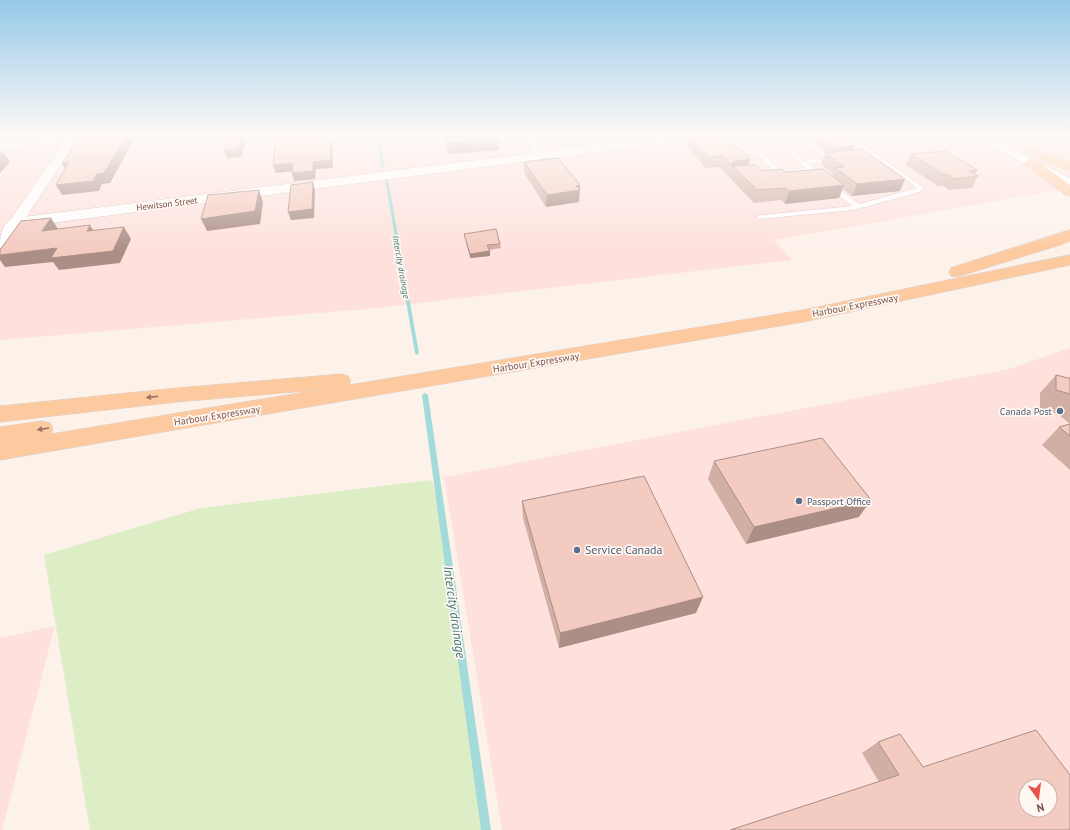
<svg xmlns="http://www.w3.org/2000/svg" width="1070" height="830" font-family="'PT Sans',sans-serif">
<rect width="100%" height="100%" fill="#fdf2ea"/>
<path fill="#fee1dd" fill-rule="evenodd" d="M0,135h1070v53l-296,52 18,20 -425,49 -367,31z
M1070,348v482h-568l-58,-353 565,-108zM1026,786h24v24h-24z
M55,626l-53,204h-2v-192z"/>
<path fill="#ddedc6" d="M432,480l21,87 1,31 27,232h-391l-46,-275 157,-47z"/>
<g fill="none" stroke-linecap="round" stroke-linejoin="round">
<path fill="#a2dbd9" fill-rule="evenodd" d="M376,135h3l6,32 -2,1 -2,-1z
M385,179l3,1 31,173 -2,2 -2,-2z
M425,393l3,2 63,435h-10l-59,-435z"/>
<defs>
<path id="service" d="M767,135h7l30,26 21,-3 -30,-23h7l30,23h6v2l-2,1 -27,3 50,40 58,-16 -75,-53h7l75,53 -4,4 -66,18 -96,9 -1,-2 4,-2 91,-9 -43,-35 -41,3v-2l6,-1 -28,-27 24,-6zM774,141l27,23 4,4 -24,2 -27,-25z"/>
<path id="minor" d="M70,135h11l-61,91h-10l-2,-3 56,-80 -64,6v-8z"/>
<path id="tertiary" d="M522,135h12l10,16 125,-16h36l-6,4 -679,88 -14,19 -6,2c0,-12 1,-26 15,-30l518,-65z"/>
<path id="secondary" d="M969,135h16l85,43v9z"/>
<path id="primary" d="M1029,147l41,15v9l-45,-17 -2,-3 2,-3z
M1031,159l5,1 34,25v11l-5,-1 -39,-29 -1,-3z
M1070,230v11l-10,4 -103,32 -6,-1 -2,-4 2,-4z
M1070,255v10l-267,57 -803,138v-33l42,-6 8,2 3,6 -2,5 266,-44 -140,12 -177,20v-16l177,-18 164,-14 7,2 3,5 -2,4 454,-75z"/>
</defs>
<use href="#service" stroke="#d3bab1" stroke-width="1"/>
<use href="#minor" stroke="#d3bab1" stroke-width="1"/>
<use href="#tertiary" stroke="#d3bab1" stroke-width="1"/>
<use href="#secondary" stroke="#d9bbb0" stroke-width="1"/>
<use href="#primary" stroke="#dacfcd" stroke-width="1"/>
<use href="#service" fill="#fff" fill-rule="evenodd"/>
<use href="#minor" fill="#fff" fill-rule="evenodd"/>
<use href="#tertiary" fill="#fff" fill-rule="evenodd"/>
<use href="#secondary" fill="#fff" fill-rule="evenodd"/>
<use href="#primary" fill="#fdcaa0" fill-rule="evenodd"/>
</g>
<path fill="#d2afa5" d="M442,135h55l2,15 -50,4z
M809,135h32l13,15 51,29 -5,12 -48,5 -9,-7 -4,9 -54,6 -4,-4 -27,3 -24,-25 1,-5 -1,5 -10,-11 -14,1 -19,-21 2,-11 59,29 14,6 70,5 1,-2 -12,-10 4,-11 2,-1 -18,-14z
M911,154l66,16 -2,5 3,1 -6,12 -23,2 -6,-4h-5l-32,-21z
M524,162l56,23 -1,17 -33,5 -22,-34z
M464,234l36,10 1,4 -12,2 1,6 -20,2z
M1056,375l12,3h2v46l-12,-10 -18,-6v-15z
M1070,424v46l-28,-25 17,-18z
M714,461l145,56 -113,27 -38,-65z
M522,501l174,112 -137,35 -36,-130z
M878,742l45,25 -44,15 -17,-29z"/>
<path fill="#ab8e86" d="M127,135h10l-27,48 -8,1 -3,7 -37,4 -6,-10 41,-11z
M242,135h4l1,2 -6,20 -14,1 -3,-8z
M330,135h2l1,33 -17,1 -1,10 -21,2 -2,-8z
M499,139v11l-50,4 -1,-11z
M855,145l-3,8 -20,3 3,-7z
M3,152l7,10 -10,11v-18z
M750,159l-3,12 -14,-5 -2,8 2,-8 -1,-3 3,-2z
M69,162l-1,11 -6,-10z
M293,163l2,8 -19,2 -3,-8z
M905,179l-5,12 -48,5 5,-12z
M313,182l2,8 -1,28 -23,2 -3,-8z
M580,185l-1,17 -33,5 1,-12z
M844,185l-5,13 -54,6 4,-13z
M259,190l4,12 -3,22 -53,7 -6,-12z
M51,218l7,11 -16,2z
M90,225l7,12 -10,-6z
M124,227l7,12 -11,24 -61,7 -6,-8 -48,5 -5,-7v-5l57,-7z
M490,251v5l-20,2v-4z
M871,500l-12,17 -113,27 8,-17z
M703,597l-7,16 -137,35 1,-15z"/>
<path fill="#f4cbc0" stroke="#ab8e86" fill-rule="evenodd" d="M82,135h45l-23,38 -7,1 -4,7 -37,4 13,-23 -7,1z
M228,135h14l-4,14 -14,1z
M307,135h23l1,25 -18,2v9l-21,2 1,-10 -20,2 3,-27z
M445,135h52l2,4 -51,4z
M698,135h20l11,10 8,2 13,12 -15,2 -3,2 1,3 -11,-10 -14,1 -19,-21z
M818,135h23l14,10 -20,4z
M862,149l43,30 -48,5 -22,-16 9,-1 -19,-14z
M946,151l31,19 -8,1 9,5 -23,3 -6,-4h-5l-33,-21z
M0,152h3l-3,3z
M558,158l22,27 -4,1 4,4 -33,5 -23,-33z
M755,165l7,6 19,-2 4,3 38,-3 21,16 -55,6 -4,-3 -28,2 -24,-24z
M313,182l-1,27 -24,3 3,-27z
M259,190l-4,21 -54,8 7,-24z
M51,218l-9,13 48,-6 -3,6 37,-4 -11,24 -62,7 6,-10 -57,7v-5l21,-29z
M496,229l4,15 -13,1 3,6 -20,3 -6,-20z
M1056,375l12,3h2v16l-14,-4z
M1070,424v12l-11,-9z
M822,438l49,62 -117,27 -40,-66z
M644,476l59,121 -143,36 -38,-132z
M1036,730l34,45v55h-340l169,-55 -21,-33 22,-8 23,33zM1026,786h24v24h-24z"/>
<defs><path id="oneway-solid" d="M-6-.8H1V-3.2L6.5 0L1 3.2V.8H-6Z"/></defs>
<g fill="#a17764">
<use href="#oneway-solid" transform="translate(152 397) rotate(174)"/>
<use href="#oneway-solid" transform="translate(43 429) rotate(171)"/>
</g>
<linearGradient id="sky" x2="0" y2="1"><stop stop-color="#96c9e8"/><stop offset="0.54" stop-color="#fef9f6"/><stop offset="1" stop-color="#fef9f6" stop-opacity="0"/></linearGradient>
<rect width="1070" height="251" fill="url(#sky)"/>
<g fill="#5c6f8a" stroke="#fff7f1" stroke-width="1.5">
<circle cx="1060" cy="411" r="4"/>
<circle cx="799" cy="501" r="4"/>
<circle cx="577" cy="550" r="4"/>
</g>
<g text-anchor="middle" stroke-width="3.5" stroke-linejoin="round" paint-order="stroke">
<g font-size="9" fill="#7a534b" stroke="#fff7f1">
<text transform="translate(167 204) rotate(-7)" y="3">Hewitson Street</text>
</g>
<g font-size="9" font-style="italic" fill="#3a7877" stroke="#fff7f1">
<text transform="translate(401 267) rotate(80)" y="3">Intercity drainage</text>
</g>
<g font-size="10" fill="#7a534b" stroke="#fff7f1">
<text transform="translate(855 305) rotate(-11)" y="4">Harbour Expressway</text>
<text transform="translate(536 362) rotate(-9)" y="4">Harbour Expressway</text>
<text transform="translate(217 415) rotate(-9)" y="4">Harbour Expressway</text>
</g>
<g font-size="10" fill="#4e5e75" stroke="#fff7f1" text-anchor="end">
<text x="1052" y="415">Canada Post</text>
<text x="807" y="505" text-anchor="start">Passport Office</text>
</g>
<g font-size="12" fill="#4e5e75" stroke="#fff7f1" text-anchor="start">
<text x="585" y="554">Service Canada</text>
</g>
<g font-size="13" font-style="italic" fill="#3a7877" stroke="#fff7f1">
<text transform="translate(455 612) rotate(82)" y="5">Intercity drainage</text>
</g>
</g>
<g transform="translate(1038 798) rotate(166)"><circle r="19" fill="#fff7f1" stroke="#cab5af"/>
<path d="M0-3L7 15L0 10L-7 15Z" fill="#eb514b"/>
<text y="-6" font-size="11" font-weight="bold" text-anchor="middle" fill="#7a534b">N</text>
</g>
</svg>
